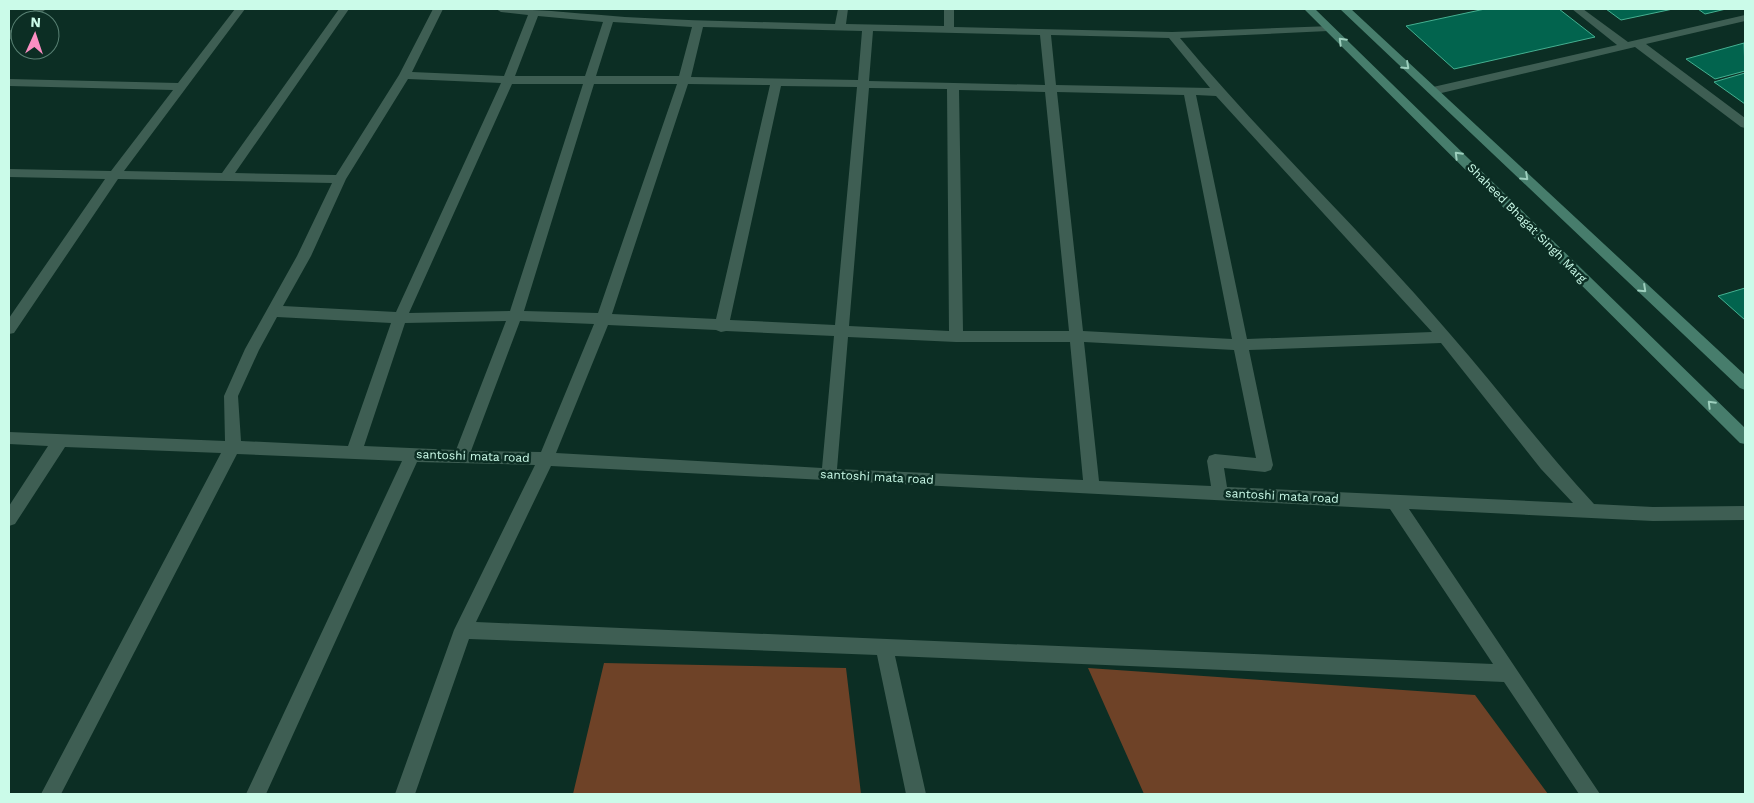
<svg xmlns="http://www.w3.org/2000/svg" width="1754" height="803" font-family="'Work Sans',sans-serif">
<rect width="100%" height="100%" fill="#0c2e24"/>
<path fill="#6e4227" d="M604,663l242,5 15,126h-288z
M1088,668l387,27 73,99h-404z"/>
<path fill="#02644e" stroke="#45b091" d="M1485,9h74l36,28 -141,32 -48,-43z
M1606,9h67l-52,11z
M1698,9h28l-21,5z
M1744,43l1,28 -30,8 -29,-20z
M1745,73v31l-31,-22z
M1745,288v32l-27,-24z"/>
<g fill="none" stroke-linecap="round" stroke-linejoin="round">
<path fill="#3e5e53" fill-rule="evenodd" d="M35,9h11l-12,11h-11z
M235,9h10l-121,162 98,2 117,-164h10l-114,164 101,2 63,-100 34,-66h10l-31,63 92,4 24,-61 -27,-3 -5,-3c43,0 85,5 129,8 70,4 140,5 210,7l3,-15h10l-2,15 98,2v-17h10v18l218,5 160,-6v4l-4,1 -148,7c86,103 183,194 270,296 49,56 93,115 144,170l59,3 92,-1v14l-92,1 -244,-12 191,285h-21l-75,-112 -609,-26 31,138h-20l-29,-139 -408,-16 -54,155h-20l59,-164 81,-165 -118,-3 -151,332h-20l156,-333 -165,-7 -176,340h-20l180,-341 -156,-6 -50,77 -6,2v-20l39,-60 -39,-2v-12l216,9 -1,-45 21,-47 52,-93 35,-73 -214,-4 -104,154 -5,1v-16l96,-139 -96,-2v-8l102,2 62,-81 -164,-4v-7l169,4zM538,16l65,6 -18,54h-70zM613,22l79,5 -13,49h-83zM703,27l159,4 -4,49 -167,-3zM873,31l167,4 5,50 -176,-4zM1051,35l118,3 41,50 -154,-3zM408,79l93,4 -105,229 -113,-6 28,-50 35,-77zM512,84h71l-73,227 -101,2zM594,84h83l-79,229 -74,-2zM688,84l82,1 -54,234 -104,-5zM781,86l76,1 -22,238 -105,-5zM869,88l78,1 2,242 -100,-5zM959,90l86,2 24,239h-106zM1057,92l127,3 48,244 -149,-8zM1196,95l20,1 216,236 -185,7zM277,317l114,6 -43,123 -107,-5 -3,-45 21,-46zM506,321l-50,129 -92,-4 41,-123zM520,321l74,3 -53,128 -70,-1zM608,325l108,5 5,2 5,-1 108,5 -12,132 -266,-15zM848,337l108,5h114l13,138 -246,-11zM1084,342l150,8 22,108 -41,-4 -6,2 -2,5 4,25 -112,-5zM1441,343l100,126 32,34 -346,-16 -3,-19 41,4 6,-2 2,-5 -24,-115zM551,466l839,43 103,155 -1017,-42z
M1572,9h11l45,33 117,-27v6l-99,23 99,74v10l-4,-1 -106,-80 -202,48 -6,-4 6,-4 184,-42z
M20,24v9l-11,7v-9z"/>
<path fill="#477d6c" fill-rule="evenodd" d="M1304,9h11l430,419v16l-5,-1z
M1340,9h11l394,366v15l-5,-2z"/>
</g>
<defs><path id="oneway-chevron" d="M-2-3.5L2.5 0L-2 3.5" fill="none" stroke-width="1.6" stroke-linecap="round" stroke-linejoin="round" transform="scale(1.25)"/></defs>
<g stroke="#9dcfbd">
<use href="#oneway-chevron" transform="translate(1342 41) rotate(-135)"/>
<use href="#oneway-chevron" transform="translate(1406 66) rotate(43)"/>
<use href="#oneway-chevron" transform="translate(1458 155) rotate(-135)"/>
<use href="#oneway-chevron" transform="translate(1525 177) rotate(43)"/>
<use href="#oneway-chevron" transform="translate(1643 289) rotate(43)"/>
<use href="#oneway-chevron" transform="translate(1711 404) rotate(-135)"/>
</g>
<g text-anchor="middle" stroke-width="5" stroke-linejoin="round" paint-order="stroke">
<g font-size="12" fill="#cbfbe9" stroke="#0c2e24">
<text transform="translate(1527 223) rotate(45)" y="4">Shaheed Bhagat Singh Marg</text>
<text transform="translate(473 456) rotate(2)" y="4">santoshi mata road</text>
<text transform="translate(877 477) rotate(3)" y="4">santoshi mata road</text>
<text transform="translate(1282 496) rotate(3)" y="4">santoshi mata road</text>
</g>
</g>
<rect width="1754" height="803" fill="none" stroke="#cbfbe9" stroke-width="20"/>
<g transform="translate(35 35) rotate(3)"><circle r="24" fill="#0c2e24" stroke="#588073"/>
<path d="M0-4L9 19L0 12L-9 19Z" fill="#fc8fc3"/>
<text y="-8" font-size="14" font-weight="bold" text-anchor="middle" fill="#cbfbe9">N</text>
</g>
</svg>
